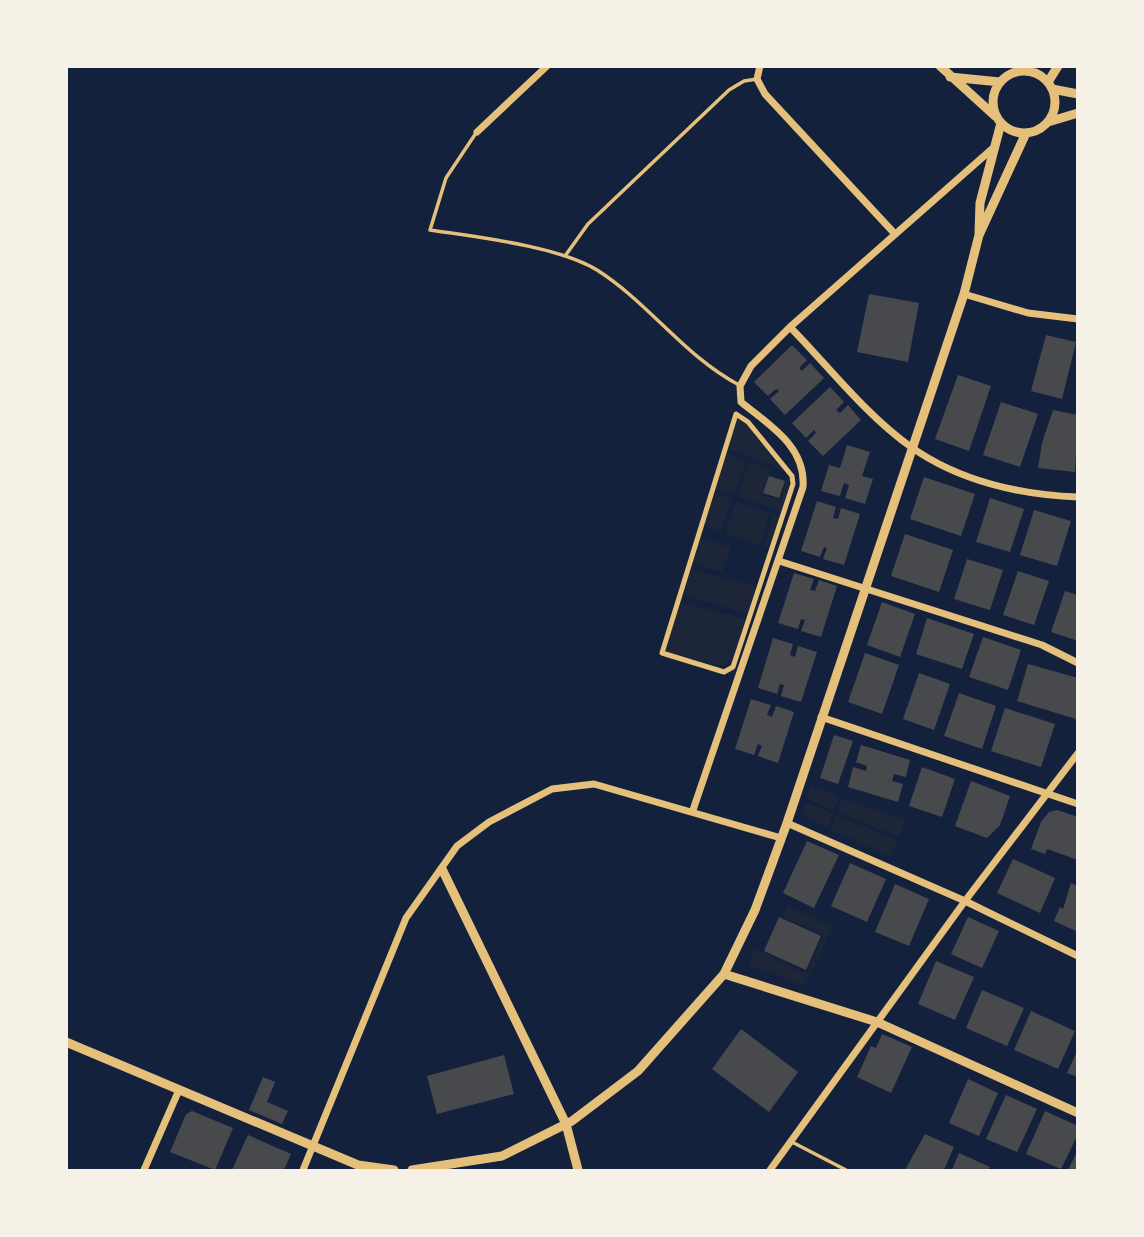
<svg xmlns="http://www.w3.org/2000/svg" width="1144" height="1237" font-family="'Work Sans',sans-serif">
<rect width="100%" height="100%" fill="#14213d"/>
<path fill="#1d2539" d="M736,417l7,3 40,49 -56,-20z
M725,453l21,8 -12,34 -20,-7z
M749,462l21,8 -8,25 18,5 7,-21 3,3 -7,30 -45,-16z
M713,493l19,6 -11,32 -17,-6z
M736,502l34,11 -10,32 -35,-12z
M773,514l7,3 -10,31 -6,-2z
M699,537l32,10 -9,25 -29,-9z
M691,569l65,18 -8,27 -64,-19z
M680,602l65,17 -13,44 -7,-1 -1,4 -58,-13z
M810,786l29,10 -5,14 -27,-11z
M842,798l64,22 -7,17 -62,-25z
M806,802l27,12 -5,14 -26,-13z
M836,815l62,26 -8,16 -59,-28z
M788,906l45,21 -29,59 -55,-21 6,-16 52,25 16,-39 -40,-18z"/>
<path fill="#48494c" d="M869,294l50,9 -11,59 -51,-10z
M1046,335l30,7 -14,57 -31,-8z
M792,345l15,15 -8,8 3,3 8,-8 14,15 -39,37 -15,-16 9,-8 -3,-2 -8,7 -14,-14z
M958,375l33,11 -22,65 -34,-12z
M830,387l14,15 -8,8 4,3 8,-8 13,15 -38,36 -15,-15 8,-8 -2,-3 -8,8 -14,-15z
M1001,402l37,12 -18,53 -37,-12z
M1053,410l25,5 -3,57 -37,-4 4,-25z
M847,445l23,7 -8,24 11,3 -8,25 -20,-6 4,-13 -5,-2 -4,13 -19,-5 8,-26 11,3z
M769,476l16,5 -6,17 -16,-5z
M924,477l51,17 -14,42 -51,-17z
M990,498l34,11 -14,43 -34,-10z
M817,501l19,6 -3,11 5,1 3,-11 19,6 -16,51 -21,-6 4,-11 -3,-1 -4,10 -19,-6z
M1034,510l37,11 -14,45 -37,-11z
M905,534l48,16 -14,42 -48,-16z
M967,559l36,11 -13,40 -36,-11z
M1018,571l31,10 -15,44 -31,-10z
M794,573l20,6 -4,11 5,1 4,-11 18,6 -16,51 -20,-6 4,-11 -4,-1 -3,10 -20,-6z
M1065,591l13,4v46l-27,-9z
M882,602l33,12 -15,43 -33,-12z
M927,618l47,16 -12,35 -46,-15z
M983,637l38,13 -13,40 -39,-13z
M773,638l20,6 -3,11 5,2 3,-11 19,6 -16,50 -20,-6 3,-11 -4,-1 -3,10 -19,-6z
M865,653l34,12 -17,49 -34,-12z
M1028,664l50,14 -2,41 -59,-18z
M919,673l31,11 -16,46 -31,-11z
M959,693l37,13 -14,43 -38,-13z
M751,699l20,6 -4,10 5,2 4,-11 18,6 -16,51 -20,-7 4,-10 -4,-2 -4,11 -19,-6z
M1005,708l50,16 -14,43 -50,-16z
M834,735l19,6 -15,43 -18,-6z
M861,745l49,15 -4,17 -12,-3 -2,7 11,3 -5,18 -50,-15 5,-20 13,4 1,-5 -11,-4z
M922,767l33,12 -13,38 -33,-11z
M971,781l39,15 -10,29 -13,13 -32,-12z
M1057,810l21,7v43l-31,-11 -2,5 -14,-5 10,-27 8,-10z
M807,841l32,14 -25,53 -31,-15z
M1013,859l42,19 -15,35 -43,-20z
M850,863l36,16 -19,43 -36,-16z
M1071,883l7,3v46l-24,-11 6,-14 3,2z
M895,884l34,15 -20,47 -34,-14z
M779,917l42,19 -15,34 -42,-19z
M968,917l31,14 -17,37 -31,-14z
M936,961l38,16 -19,43 -37,-16z
M982,990l42,18 -17,38 -41,-18z
M1031,1011l44,20 -17,38 -44,-19z
M741,1029l57,43 -29,40 -57,-43z
M882,1034l30,13 -21,46 -34,-16 14,-31 5,2z
M1078,1049v28l-11,-4z
M504,1055l10,39 -77,20 -10,-38z
M263,1077l12,5 -8,20 21,9 -6,13 -33,-14z
M968,1079l30,14 -19,43 -30,-13z
M1006,1095l31,14 -20,43 -31,-13z
M192,1111l41,17 -18,42 -45,-18 16,-38z
M1045,1111l33,15v8l-17,35 -35,-15z
M925,1134l29,13 -10,23h-39z
M248,1135l43,19 -7,16h-52z
M1078,1150v20h-10z
M959,1153l31,14 -2,3h-36z"/>
<g fill="none" stroke-linecap="round" stroke-linejoin="round">
<path stroke="#e5c07b" stroke-width="3.5" d="M476,133l-30,45 -16,52c46,7 128,16 167,40 52,33 87,86 142,115
M565,256l23,-32 141,-134 15,-9 13,-2
M792,1142l54,28"/>
<path stroke="#e5c07b" stroke-width="5" d="M736,414l12,8 44,54 1,8 -60,183 -9,5 -62,-19z"/>
<path stroke="#e5c07b" stroke-width="7" d="M760,66l-3,13 8,15 130,140
M477,132l70,-66
M964,294l64,19 50,6
M790,327c39,40 76,88 121,120 48,34 109,48 167,50
M779,561l263,84 36,18
M821,717l257,87
M693,810l110,-323c3,-41 -34,-62 -62,-85l-1,-16 11,-20 39,-39 202,-178
M787,823l178,78 113,55
M144,1170l35,-80
M303,1170l103,-252 51,-72 32,-24 63,-33 42,-5 187,54
M770,1170l195,-269 113,-148"/>
<path stroke="#e5c07b" stroke-width="9" d="M940,66l55,50
M993 102a31 31 0 1 1 62 0a31 31 0 1 1-62 0Z
M950,77l50,5
M1048,82l10,-16
M1052,89l26,5
M1048,122l30,-9
M979,233l1,-30 21,-80
M442,869l124,255 12,46
M724,974l153,48 201,91
M66,1042l292,123 36,5
M412,1170l90,-14 70,-35 66,-50 86,-97 31,-64 32,-87 177,-529 15,-59 47,-102"/>
</g>
<rect width="1144" height="1237" fill="none" stroke="#f6f1e7" stroke-width="136"/>
</svg>
